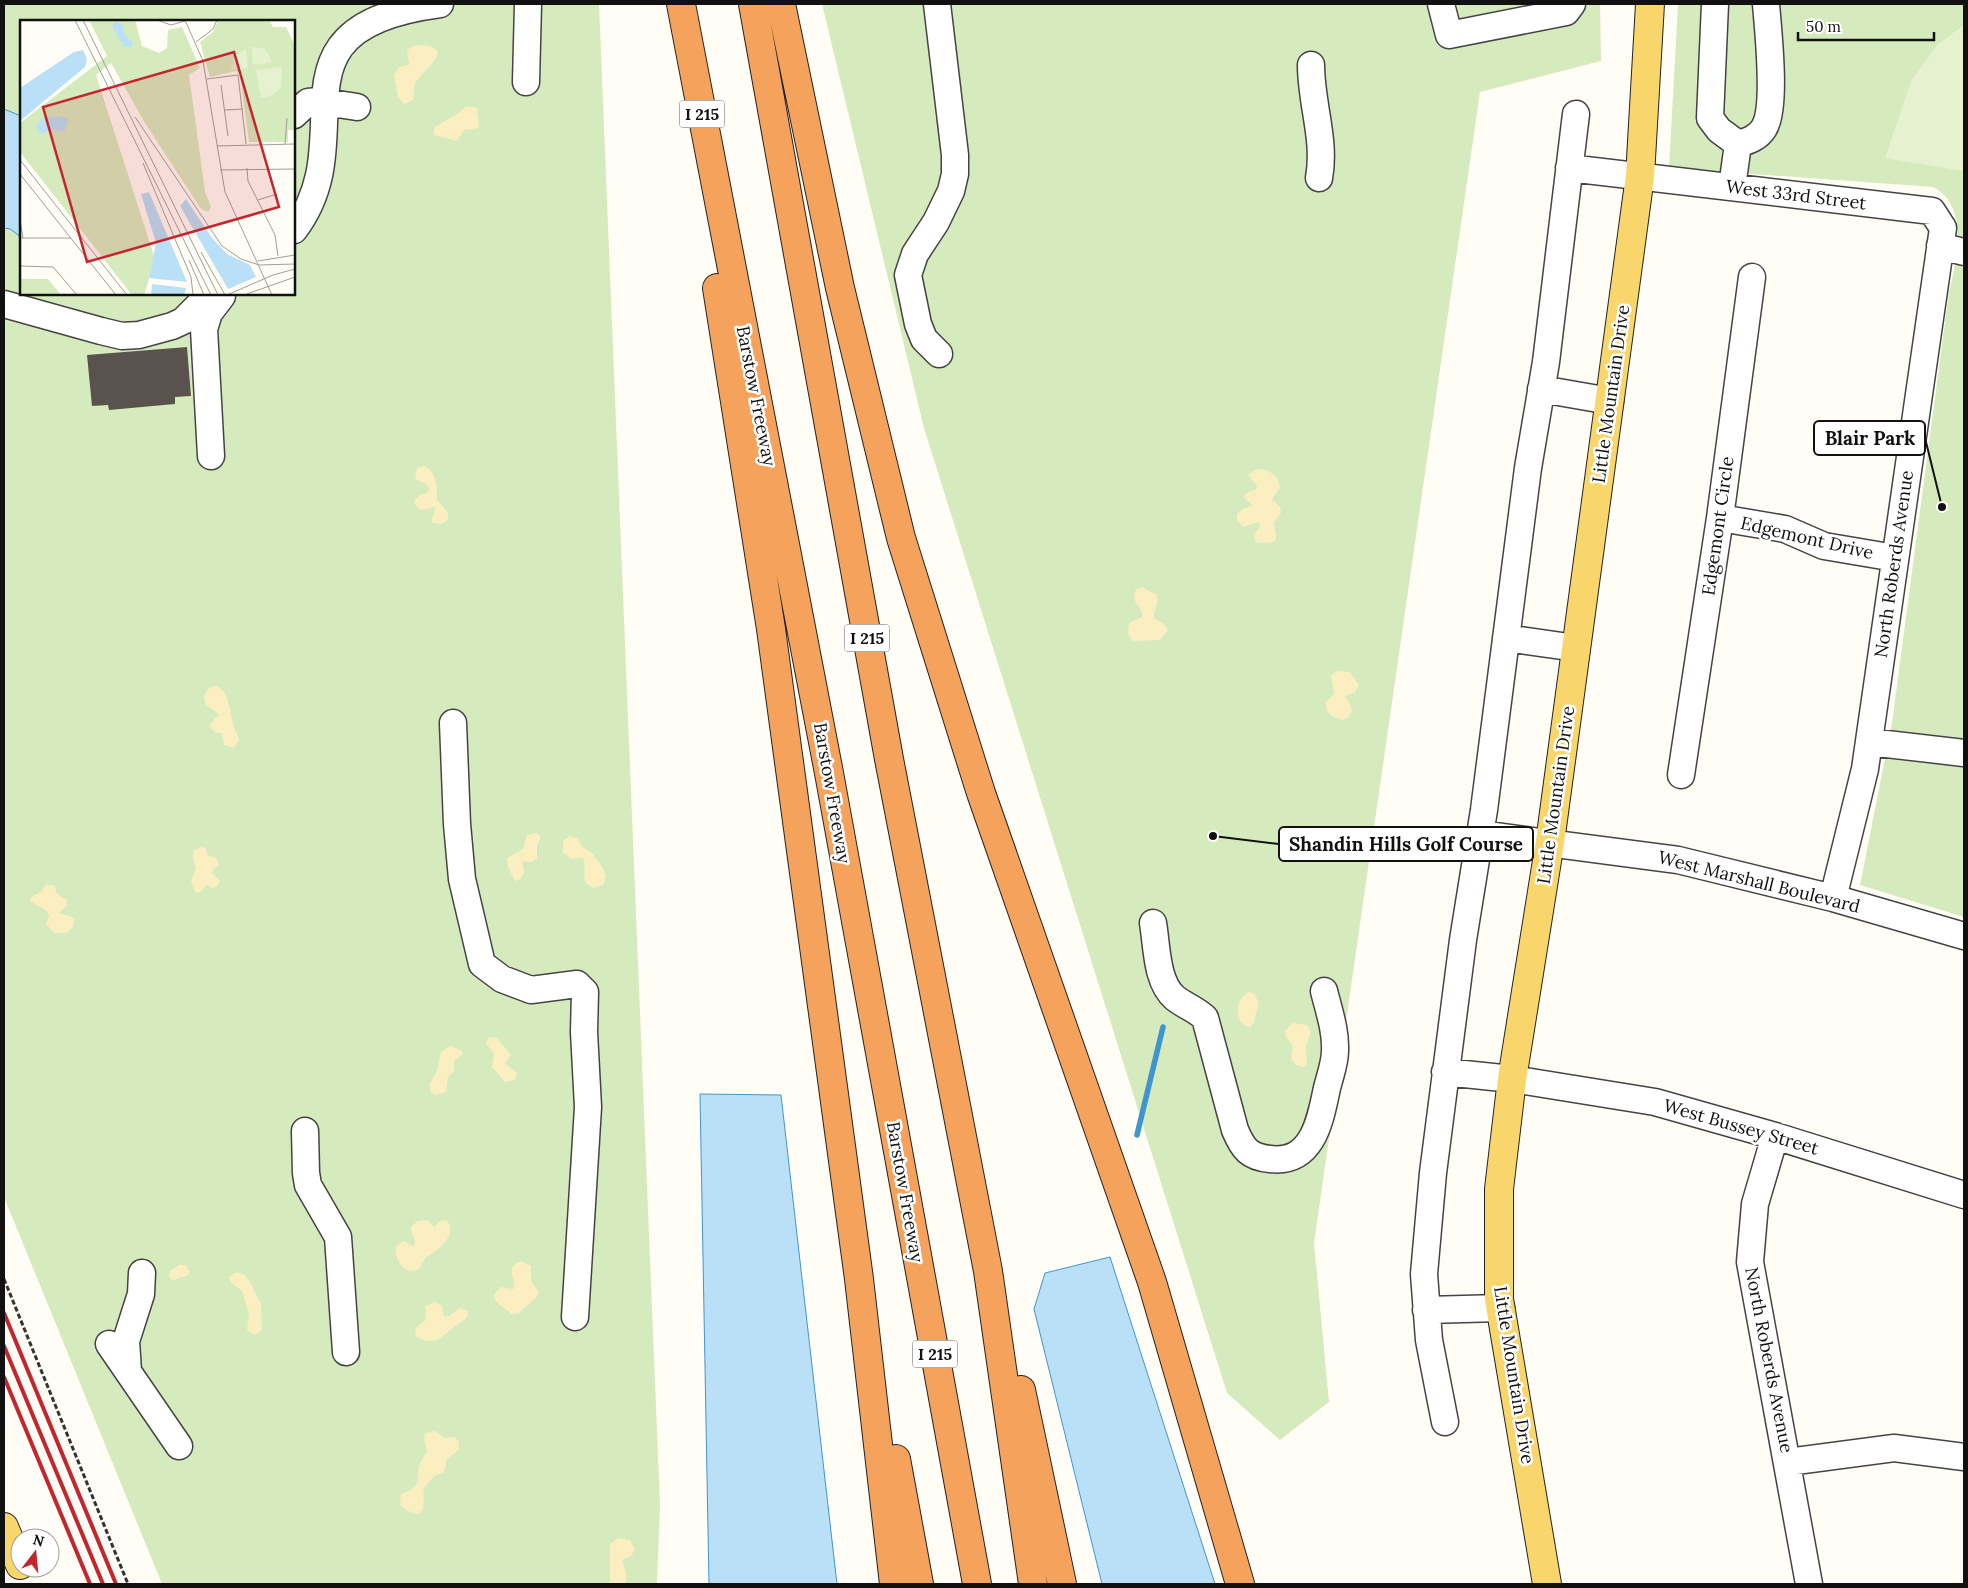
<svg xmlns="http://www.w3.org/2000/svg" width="1968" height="1588" font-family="Lora,serif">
<rect width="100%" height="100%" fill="#fffdf5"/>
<path fill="#d5ebbd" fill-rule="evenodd" d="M4,4h595l61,1501 -3,79h-495l-158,-387zM21,21h273v273h-273z
M822,4h778l1,57 -121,31 -166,1151 15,159 -49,38 -53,-47 -303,-965z
M1678,4h286v913l-104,-32 32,-162 57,-431c9,-35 19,-88 -16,-105l-264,-19z"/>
<path fill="#fbeec1" d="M415,45l15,1 7,4c3,12 -17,22 -22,34 -2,5 -1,11 -2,16l-9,4 -6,-7 -4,-22 5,-8 10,-2 -2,-15z
M466,106l11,2 2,20 -15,2 -7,11 -23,-6v-7c12,-9 22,-11 32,-22z
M423,466c14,4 14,21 14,34l11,13v6l-6,5 -9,-1 -2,-3 4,-9v-4l-13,3 -6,-4 -2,-4 5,-7 8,-2 2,-5 -3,-4 -11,-5 2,-11z
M1257,469c12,1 21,5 23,18l-8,12 8,8 1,6 -7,10 2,14 -2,5 -17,1 -3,-6 1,-3 5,-8 -1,-4 -16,5 -6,-7v-6l6,-5 10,-3 -9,-8 2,-5 10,-4 1,-3 -9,-11z
M1142,587l15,8c2,9 -3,14 -3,23l10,6 4,6 -8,10 -27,1 -5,-7 1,-11 13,-6c1,-13 -12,-11 -6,-28z
M1336,671l14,1 9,13 -4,7 -10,4 5,8 2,7 -4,6 -5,3c-10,-3 -18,-5 -17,-18l8,-8 -3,-18z
M214,686c15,2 16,26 19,38 1,5 4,10 6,15l-5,9 -10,-3 -2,-12h-6l-7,-7 10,-12 -13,-9 -2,-10 5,-7z
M536,833l5,4 -4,9v12l-5,4 -10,-1 2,11 -3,7 -6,2 -7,-14 -1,-9 16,-9 4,-14z
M570,836l8,3 4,8 9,5 12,16 3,9 -3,8 -9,3c-16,-6 -6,-18 -11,-30l-12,1 -8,-7v-11z
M201,847l5,1 1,7 9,2 3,8 -6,4 -1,4 8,8 -3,6 -6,1 -4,-4 -6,8 -5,1 -5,-12 5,-13 -3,-9v-8z
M46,884l9,2 2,8 10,6v6l-9,7 12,3 4,3 -1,8 -7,6h-11l-9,-9 3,-7 -2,-6 -17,-10 2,-5 9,-4z
M1248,992l5,1 6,9 -5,20 -4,6 -9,-5c-6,-12 -4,-23 7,-31z
M1292,1023l15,2 4,6 -5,16 1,16 -3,4 -8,-2 -5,-6 2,-13 -7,-9 -1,-6z
M489,1037l8,1 14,17 -6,8 12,10 -2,7 -10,2 -13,-15 2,-13 -8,-11z
M450,1046l11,4 2,4 -9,7v10l-6,6 -2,15 -10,3 -5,-3 -2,-7 8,-14 4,-19z
M428,1220l6,7 8,-7 6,2c9,13 -10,30 -22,35l-7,12c-15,7 -25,-9 -23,-23l8,-5 8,5 3,-1c1,-6 -5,-11 -4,-19l7,-5z
M521,1261l10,5v15l8,11c-1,7 -14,13 -19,21l-8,1 -16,-12 -2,-7 6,-8 14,2c2,-12 -10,-21 7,-28z
M179,1265h7l4,7 -3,4 -7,1 -7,4 -4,-4 1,-6z
M234,1273c18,-2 18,20 27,30l1,27 -7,5 -8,-5 2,-16 -7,-23 -11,-9 -2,-5z
M436,1302l6,4 2,11 5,-1 11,-8 8,3 -1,7 -30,22 -10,1 -11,-4 -1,-8 11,-10 -1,-13z
M435,1431l10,7 10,-1 4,5v8l-12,9 -3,13 -10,4 -10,12 -1,22 -5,4 -10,-3 -7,-5c-4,-18 6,-10 14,-20 5,-6 2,-13 4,-20 2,-5 5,-10 8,-15l-3,-12 1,-6z
M618,1538l12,2 5,9 -4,7 -9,4 5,17 -2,7h-15v-40z"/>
<path fill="#e6f2cf" d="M1964,25v146l-79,-13 26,-77 26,-36z"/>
<path fill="#b9e0f7" stroke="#3f96cf" d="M4,109l17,7v121l-11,-8 -6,-1z
M700,1094l81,1 56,489h-128z
M1110,1257l105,327h-113l-68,-275 11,-36z"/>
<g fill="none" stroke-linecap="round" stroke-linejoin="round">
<path stroke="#3f96cf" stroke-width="5.5" d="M1137,1135l26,-108"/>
</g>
<path fill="#5a524d" d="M187,347l4,49 -16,1v7l-66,6 -1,-5 -16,1 -5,-51z"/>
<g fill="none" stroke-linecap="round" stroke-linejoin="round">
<defs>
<path id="minor" d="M937,4l18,151v19l-4,17 -15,31 -21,32 -7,21 10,49 6,15 15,15
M1441,4l8,31 117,-23 6,-8
M1715,4l-5,114 9,12 19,14
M1311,65c0,39 15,75 8,113
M526,82l2,-78
M294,115l14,-13 10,-1 39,6
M1738,144c10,-3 20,-6 26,-16 13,-21 4,-98 2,-124
M1569,168l363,43 11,17 -78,541 -32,129
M1732,187l6,-43
M294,230c73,-95 -37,-202 146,-226
M1940,246l24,6
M4,304l97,27 21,5 17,-1 33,-9 11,-5 27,-27
M1541,389l69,12
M211,456l-7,-127 5,-16 13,-17
M1720,518l65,11 39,17 71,12
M1506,638l70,10
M453,723l4,101 5,55 20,85 20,15 29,11 46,-6 8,8 -1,40 4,75 -13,210
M1869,742l95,11
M1681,775l39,-257 32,-241
M1480,834l198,26 155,38 131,38
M1153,923c4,23 3,59 22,75 10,8 21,11 30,20l30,112c8,19 14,27 35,29 43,5 50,-38 57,-71 3,-12 8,-25 8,-37 1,-20 -6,-40 -11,-60
M1445,1072l67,7 143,23 120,34 189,59
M305,1131l1,42 2,12 30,52 8,115
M1775,1136l-20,68 -5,58 59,322
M1426,1310l75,-2
M109,1344l70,102
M128,1371l-2,-30 15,-47 1,-21
M1445,1422l-16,-82 -5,-66 9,-101 30,-233 21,-130 44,-342 18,-106 30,-248
M1788,1462l106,-14 70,9"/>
<path id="major" d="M4,1527l16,38
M1547,1584l-48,-285v-110l13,-110 38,-237 90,-666 10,-172"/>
<path id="highway" d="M681,4l148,769 148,811
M753,4l136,755 99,512 45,313
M781,4l59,284 61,250 80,255 171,489 88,302
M717,288l54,341 88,650 35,305
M1021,1390l41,194
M896,1459l23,125"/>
</defs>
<use href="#minor" stroke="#444" stroke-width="29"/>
<use href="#major" stroke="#222" stroke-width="30"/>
<use href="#highway" stroke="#222" stroke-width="30"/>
<path stroke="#333" stroke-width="3" stroke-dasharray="5 2.5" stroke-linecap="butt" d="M4,1279l124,305"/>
<use href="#minor" stroke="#fff" stroke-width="26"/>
<use href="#major" stroke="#f9d66b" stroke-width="28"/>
<use href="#highway" stroke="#f5a25d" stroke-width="28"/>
<path stroke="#c4262e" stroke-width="4" d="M4,1313l112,271
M4,1346l99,238
M4,1377l86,207"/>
</g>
<g text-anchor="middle" stroke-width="5" stroke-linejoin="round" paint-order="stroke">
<g fill="#fff" stroke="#585858" stroke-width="1">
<rect x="679.5" y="100.5" width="45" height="27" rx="4"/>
<rect x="844.5" y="624.5" width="45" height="27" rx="4"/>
<rect x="912.5" y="1340.5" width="45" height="27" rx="4"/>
</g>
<g font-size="16" font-weight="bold" fill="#111">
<text x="702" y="120">I 215</text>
<text x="867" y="644">I 215</text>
<text x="935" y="1360">I 215</text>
</g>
<g font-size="18" fill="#111" stroke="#fff">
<text transform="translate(1796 195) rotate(7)" y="6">West 33rd Street</text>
<text transform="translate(1611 394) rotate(-82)" y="6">Little Mountain Drive</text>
<text transform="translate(756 396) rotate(79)" y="6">Barstow Freeway</text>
<text transform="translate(1718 526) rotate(-82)" y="6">Edgemont Circle</text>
<text transform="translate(1807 538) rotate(13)" y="6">Edgemont Drive</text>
<text transform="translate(1894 564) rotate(-82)" y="6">North Roberds Avenue</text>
<text transform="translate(832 793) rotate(80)" y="6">Barstow Freeway</text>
<text transform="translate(1556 795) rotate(-82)" y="6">Little Mountain Drive</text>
<text transform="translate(1759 882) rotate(14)" y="6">West Marshall Boulevard</text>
<text transform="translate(1741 1127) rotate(16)" y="6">West Bussey Street</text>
<text transform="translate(905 1192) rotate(80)" y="6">Barstow Freeway</text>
<text transform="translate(1769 1360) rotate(79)" y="6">North Roberds Avenue</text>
<text transform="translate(1514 1375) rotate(81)" y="6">Little Mountain Drive</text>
</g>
</g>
<g transform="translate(20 20)">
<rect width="275" height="275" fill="#fffdf5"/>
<path d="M69,0h46l7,26 17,7 8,-5 1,-18 14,-3 18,41 -11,7 16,117 6,15 -3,5 -7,-3 -56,-86 -34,-60 -15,12 59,184 -11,36h-12l-112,-143v-29l87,-67zM198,0h51l4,7h13l9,19v84h-7v12h-39l-9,-68 -4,-3 -26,6 -10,-35 13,-10zM0,259h28l13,16h-41z" fill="#d5ebbd"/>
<path d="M232,27l13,2 7,13 -19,3zM226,29l2,19 -17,2 2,-12zM262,47l-1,20 -8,8 -12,3 -5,-28z" fill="#e6f2cf"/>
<path d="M96,1l6,3 3,12 8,6 -1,5h-7l-5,-7 -8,-14zM63,30l4,9 -2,8 -65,54v-33l54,-36zM42,96l6,4 -4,12 -14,-3 -8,5 -6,-6 5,-9zM129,172l38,90 -38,-4 7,-35 -15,-49zM166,179l26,39 15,16 23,11 6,12 -28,12 -48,-83zM132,264l34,4 -2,7h-33z" fill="#b9e0f7"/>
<path fill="none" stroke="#a09f9a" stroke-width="1" d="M55,0l136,275M63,0l135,275M137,0l14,5 14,-4M165,0l18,41 22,131 47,103M176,22l17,-13 4,-9M187,59l31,-4 8,69M201,65l7,51M205,90l18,-1M115,97l87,129 19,13 18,6 36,-1M265,124l2,-26M197,126l78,-2M0,140l107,135M123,143l48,114 2,18M227,148l1,13 27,54 3,21M200,150l75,-1M0,154l96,121M238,180l19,-6M0,201l3,17M0,218h51M181,232l24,43M169,240l15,35M238,241l37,-6M0,246l33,1 24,28M207,275l46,-20 22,-6M224,275l51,-18"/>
<path fill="#c4262e" fill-opacity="0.15" stroke="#c4262e" stroke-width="2.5" d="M214,32l45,155 -192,55 -44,-155z"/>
<rect width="275" height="275" fill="none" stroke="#111" stroke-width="2.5"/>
</g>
<path fill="none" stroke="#111" stroke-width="2" d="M1942 507L1925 438M1213 836L1279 844"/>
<g fill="#111" stroke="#fff" stroke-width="2">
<circle cx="1942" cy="507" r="5"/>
<circle cx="1213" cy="836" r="5"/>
</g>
<g fill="#fff" stroke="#111" stroke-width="2">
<rect x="1814" y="421" width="111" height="34" rx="5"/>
<rect x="1279" y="827" width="254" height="34" rx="5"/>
</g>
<g font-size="19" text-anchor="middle" font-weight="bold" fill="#111">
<text x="1870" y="445">Blair Park</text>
<text x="1406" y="851">Shandin Hills Golf Course</text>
</g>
<rect width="1968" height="1588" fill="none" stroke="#111111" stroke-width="10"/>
<g transform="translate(35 1553) rotate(16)"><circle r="24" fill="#ffffff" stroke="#a0a0a0"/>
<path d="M0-4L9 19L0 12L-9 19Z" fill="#c4262e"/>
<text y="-8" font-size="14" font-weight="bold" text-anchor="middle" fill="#111111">N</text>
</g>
<path d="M1798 32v8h136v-8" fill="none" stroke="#111111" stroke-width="2.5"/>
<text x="1806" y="32" font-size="15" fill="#111111" stroke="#ffffff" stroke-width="4" paint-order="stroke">50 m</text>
</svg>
